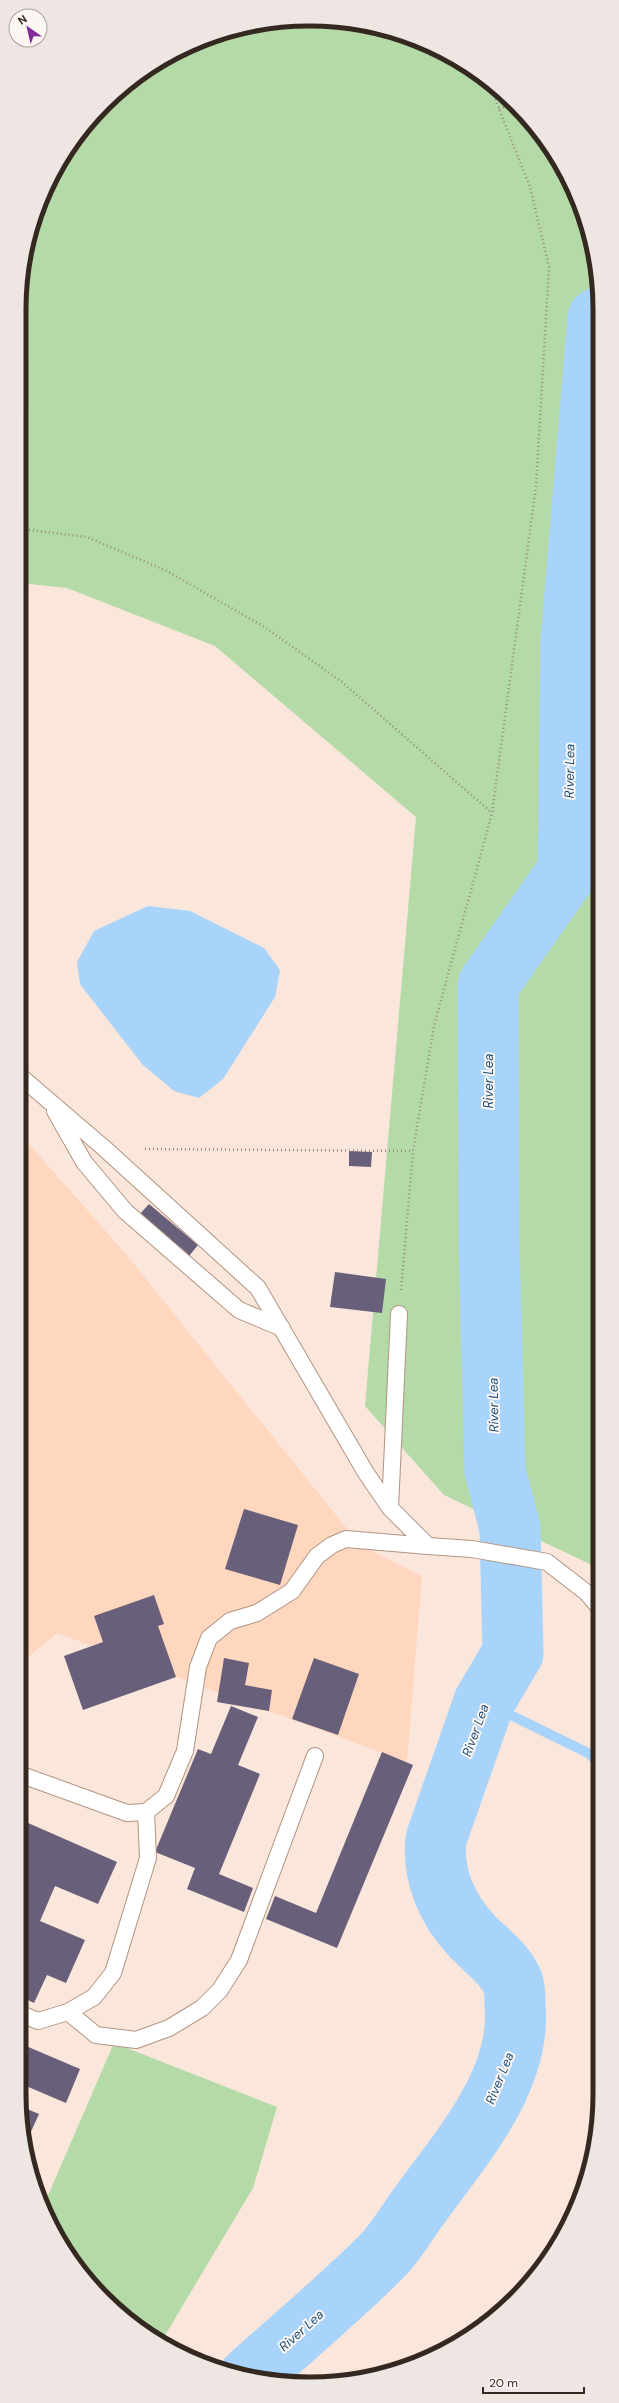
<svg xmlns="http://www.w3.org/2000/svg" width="619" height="2403" font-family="'DM Sans',sans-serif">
<rect width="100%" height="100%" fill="#fae6da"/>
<path fill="#ffd7bf" d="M20,1134l105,119 235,292 62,31 -15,186 -350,-129 -37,31z"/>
<path fill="#b3daa7" d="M291,20l57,2 90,27 77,55 55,77 28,91 -1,1302 -7,-10 -146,-69 -79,-89 51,-589 -201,-171 -148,-58 -46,-5 1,-312 12,-55 24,-52 33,-46 42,-39 48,-30 54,-20z
M114,2043l163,64 -24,81 -92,154 -28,-18 -42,-39 -48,-78z"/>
<path fill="#a8d3fb" d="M148,906l42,5 74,37 16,22 -5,27 -52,82 -24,19 -25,-7 -32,-27 -62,-80 -3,-22 17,-31z"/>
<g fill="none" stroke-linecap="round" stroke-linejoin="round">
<path stroke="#a8d3fb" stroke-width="10" d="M484,1702l106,52 7,8"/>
<path stroke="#a8d3fb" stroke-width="61" d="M249,2377c44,-40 89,-77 131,-119 16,-15 28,-38 42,-56 40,-55 100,-123 93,-196 0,-7 0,-17 -2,-23 -9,-21 -27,-32 -42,-48 -24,-26 -39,-60 -35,-96l48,-137 29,-49 -3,-125 -15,-57 -6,-231 -1,-255 80,-114 3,-229 27,-324"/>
</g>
<path fill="#685f7b" d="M349,1151l23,1 -1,15 -22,-1z
M149,1204l49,41 -9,11 -50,-41z
M335,1272l51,7 -4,34 -52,-6z
M244,1509l54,16 -18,60 -55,-16z
M154,1595l10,29 -6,2 18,51 -93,33 -19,-54 39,-14 -9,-26z
M224,1658l25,5 -4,22 27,5 -3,21 -52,-9z
M314,1658l45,16 -21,61 -46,-16z
M231,1706l27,11 -20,48 22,9 -41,100 34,14 -9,24 -57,-23 8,-21 -40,-16 43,-103 13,5z
M382,1752l31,13 -76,183 -71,-29 9,-23 41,17z
M19,1819l98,43 -19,42 -43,-18 -15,35 45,19 -19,43 -19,-8 -13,28 -15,-7z
M19,2043l61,26 -14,34 -47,-20z
M20,2106l19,8 -15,33z"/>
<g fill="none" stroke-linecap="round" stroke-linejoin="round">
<defs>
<path id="service" d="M20,1076l84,72 154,140 108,185 24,35 38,38 44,3 75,13 40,31 10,12
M55,1111l29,51 41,49 114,99 43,18
M390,1508l9,-194
M19,1774l108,39 19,-1 20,-16 19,-45 13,-84 11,-29 21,-17 27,-8 35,-22 25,-35 15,-11 14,-6 82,7
M68,2012l28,23 40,5 33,-12 33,-20 18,-18 19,-30 76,-204
M19,2013l19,8 30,-9 26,-15 19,-24 35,-115 -2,-46"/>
</defs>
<use href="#service" stroke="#b29481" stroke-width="18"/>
<path stroke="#9b8b81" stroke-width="2.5" stroke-dasharray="1 3" stroke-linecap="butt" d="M499,109l15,-6
M21,341l6,-5
M21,529l66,8 80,34 99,57 76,54 150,131
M145,1149l268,2
M401,1290l12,-139 21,-125 58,-213 44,-327 13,-219 -19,-80 -40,-101"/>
<use href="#service" stroke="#fff" stroke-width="16"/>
</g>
<g text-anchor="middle" stroke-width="4" stroke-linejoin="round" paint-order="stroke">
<g font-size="13" font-style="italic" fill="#1a4f79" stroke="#fdf7f3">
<text transform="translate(569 771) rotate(-89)" y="5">River Lea</text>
<text transform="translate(488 1081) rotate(-90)" y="5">River Lea</text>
<text transform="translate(493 1405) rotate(-91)" y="5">River Lea</text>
<text transform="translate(475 1730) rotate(-70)" y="5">River Lea</text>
<text transform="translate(499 2078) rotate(-68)" y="5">River Lea</text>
<text transform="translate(301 2330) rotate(-42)" y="5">River Lea</text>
</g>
</g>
<path d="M0 0H619V2403H0ZM309 26H310A283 283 0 0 1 593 309V2094A283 283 0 0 1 310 2377H309A283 283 0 0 1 26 2094V309A283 283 0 0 1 309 26Z" fill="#ede6e2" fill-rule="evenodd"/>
<path fill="none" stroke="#342820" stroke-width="5" d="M309 26H310A283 283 0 0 1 593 309V2094A283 283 0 0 1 310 2377H309A283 283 0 0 1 26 2094V309A283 283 0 0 1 309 26Z"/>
<g transform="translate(28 28) rotate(326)"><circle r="19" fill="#fdf7f3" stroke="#ada49f"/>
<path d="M0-3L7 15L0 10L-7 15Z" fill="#812b99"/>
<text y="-6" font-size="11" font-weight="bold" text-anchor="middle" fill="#342820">N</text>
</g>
<path d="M483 2387v6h101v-6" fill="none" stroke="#342820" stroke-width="2"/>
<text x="489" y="2387" font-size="12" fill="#342820" stroke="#fdf7f3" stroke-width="3" paint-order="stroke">20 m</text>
</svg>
